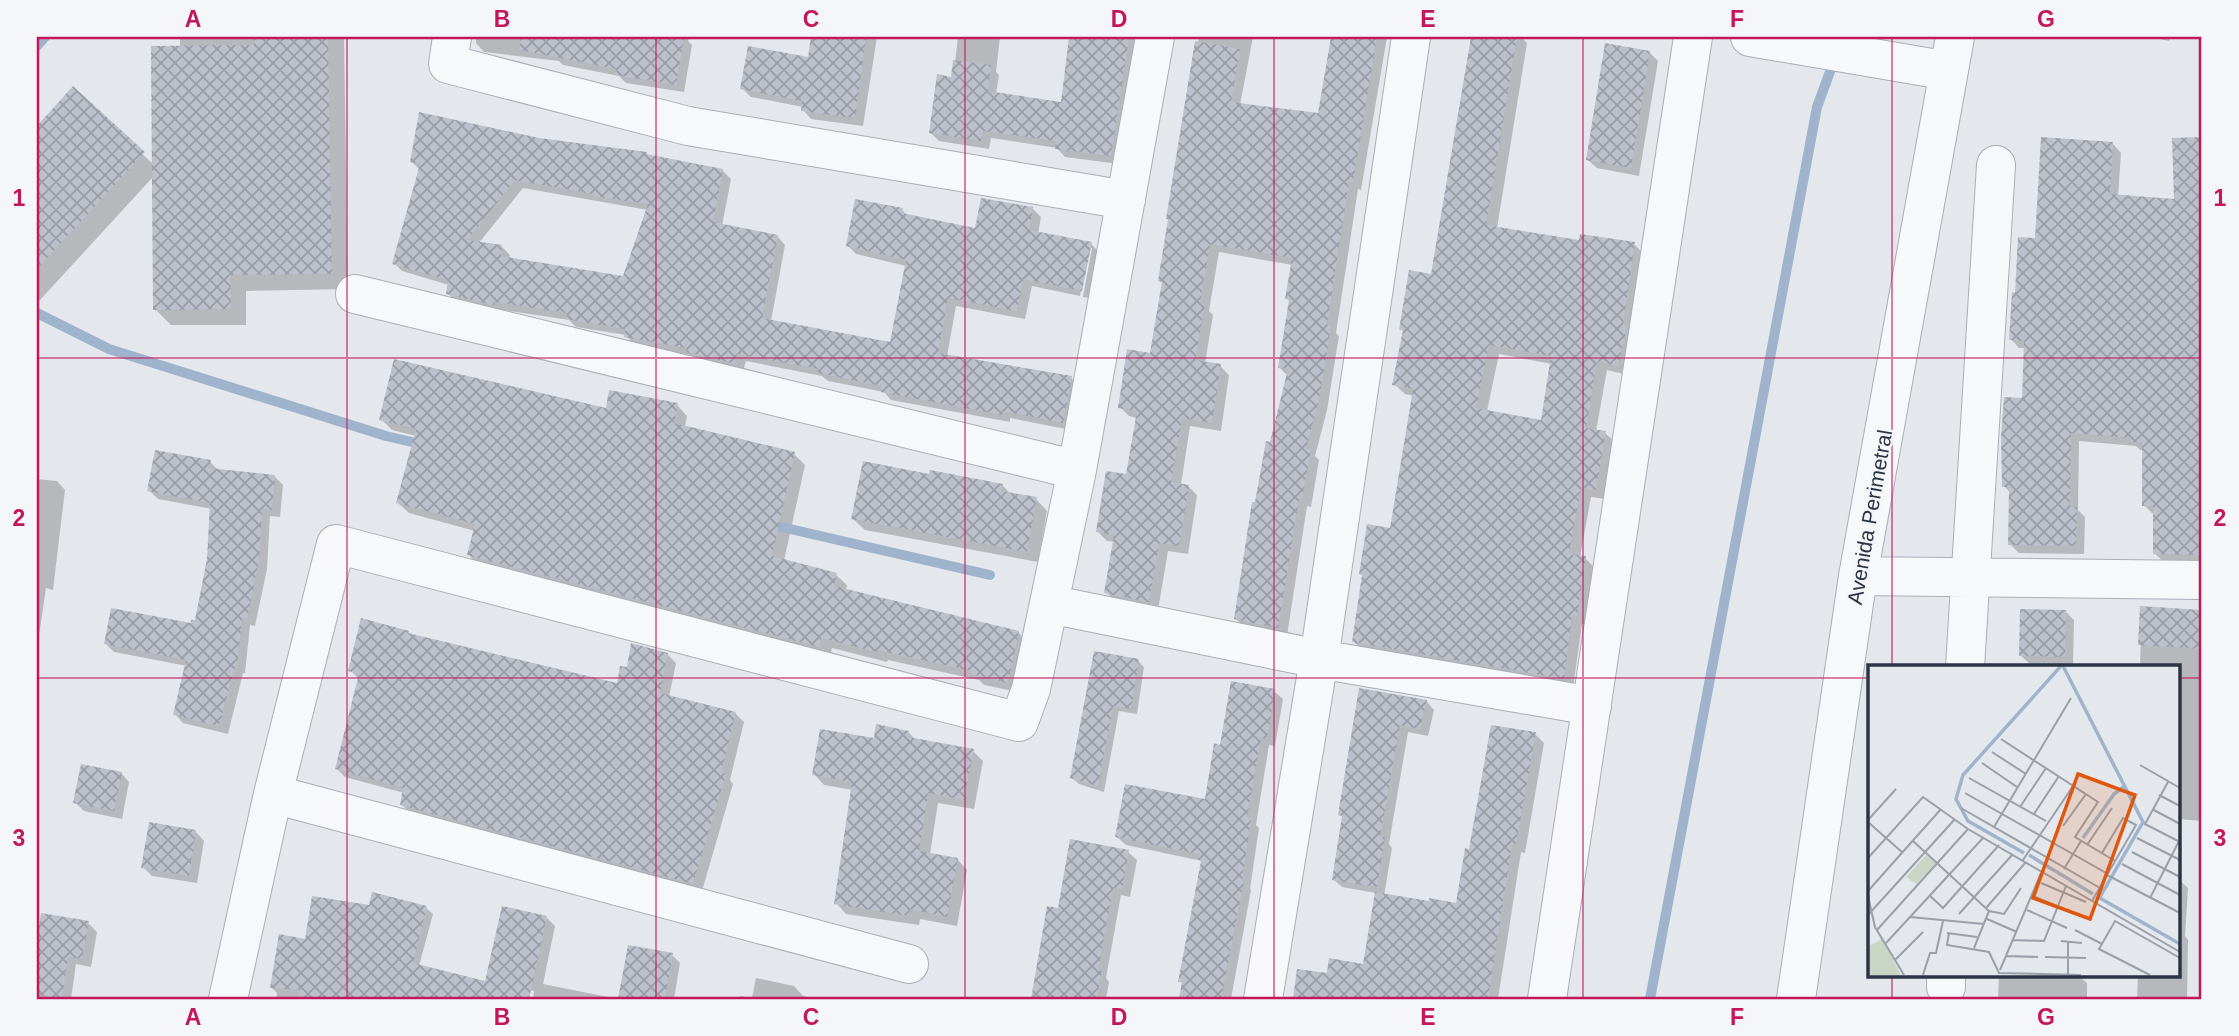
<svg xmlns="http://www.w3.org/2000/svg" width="2239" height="1036" font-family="Helvetica,sans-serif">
<defs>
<pattern id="building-cross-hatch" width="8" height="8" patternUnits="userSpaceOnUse" patternTransform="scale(1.75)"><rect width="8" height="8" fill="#bbc0ca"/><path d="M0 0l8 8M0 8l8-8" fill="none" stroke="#989da6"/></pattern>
</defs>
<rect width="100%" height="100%" fill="#e4e7ec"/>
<path fill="#0003" fill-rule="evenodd" d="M180,37h164l4,252 -102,2v34h-75l-16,-16 -2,-132 -113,123 -3,-2v-170l36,-39 80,75 27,-117z
M476,37h213l-1,4 4,4 -8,47 -58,-9 -7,-7 -56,-11 -4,-4 -75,-9 -8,-9z
M814,37h63l-14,89 -52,-7 -8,-9v-3l-52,-10 -9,-9 68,-29z
M958,37h42l-4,35 3,3 -3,19 67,10 8,-67h67l-19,127 -54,-7 -8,-9 -66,-10 -2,11 -50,-8 -8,-8 22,-54z
M1199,37h54l-13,68 79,10 14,-78h54l-26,153 -3,-1 -22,144 3,3 -12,74 -12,46 4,4 -8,47 -4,-1 -20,130 -42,-8 -9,-9 21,-115 31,-128 -9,-9 11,-65 -3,-4 5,-33 -73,-13 -10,59 4,4 -8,48 15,3 9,9 -8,56 -31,-5 -9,59 7,1 9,9 -9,59 -20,-3 -10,59 -43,-9 -9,-9 9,-50 -8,-1 -9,-9 30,-56 9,-58 -8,-2 -9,-9 32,-52 12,-71 -4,-4 10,-60 -2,-2z
M1472,37h49l6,6 -30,185 83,14 54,2 10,10 -16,121 -21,-5 -11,61 9,2 11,10 -10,56 -15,-2 -11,60 5,1 10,10 -8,57 -5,-1 -9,64 -209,-36 -10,-10 37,-112 23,-134 -9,-2 -11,-10 10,-51 -3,-4 31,-53zM1499,354l53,10 -9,58 -56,-11z
M2151,37h19l-1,4z
M1650,53l8,8 -19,115 -42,-8 -9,-8z
M2202,138v424l-39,-1 -9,-8 1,-40h-3l-8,-8v-55h-4l-4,-4 -57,-5 -1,69 7,7 -1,37 -65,-1 -9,-9 1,-51 -7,-7 20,-87 2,-51h-7l-8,-9 6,-45 20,-54 76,-96 8,9 -3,44 58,3 -3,-60z
M538,140l108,13 3,3 73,14 9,9 -9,47 55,10 8,9 -14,76 121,23 14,-78 -50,-12 -8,-8 54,-36 6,6 69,14 55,-22 9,9 -3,17 53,10 8,8 -9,46 -7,-1 9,-49h-3l-9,48 -48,-10 -7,33 -69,-13 -9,50 124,22 8,8 -8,44 -61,-12v4l-119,-22 -7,-8 -56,-11 -6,-5 -76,-15 -3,10 -47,-11 -5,-5 -57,-10 -8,-10 -50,-8 -7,-7 -66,-10 -1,3 -46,-11 -8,-9 1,-8 -47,-14 -8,-8 26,-93 -9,-9zM523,188l125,22 -24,68 -115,-19 1,-4 -8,-8 -23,-4z
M677,405l10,11 -2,11 109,27 11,11 -21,96 52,14 11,10 -1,6 172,41 10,11 -10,49 -34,-7 -5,-5 -91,-20 -1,2 -55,-14 -2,9 -351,-91 -10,-11 6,-24 -66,-18 -11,-10 18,-67 -24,-6 -11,-11 226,-9z
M210,462l9,9 55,5 9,9 -3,32 -10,-1 -3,53 -12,57 -5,-1 -5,48h-2l-15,61 -45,-11 -8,-9 12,-48 -73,-14 -9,-9 87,-18 4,-3 12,-63 4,-50 -54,-10 -9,-9z
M930,476l72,9 10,10 24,4 11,12 -9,51 -173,-32 -12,-11z
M37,479l20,2 8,9 -12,100 -7,-2 -7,48h-2z
M2142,607l60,4v210l-24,-2v-152h-38z
M2065,611l9,9 -1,45 -43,-1 -9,-8z
M408,632l3,4 207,49 10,-16 40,-14 8,8 -7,34 66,16 9,9 -14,58 3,4 -31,107 -292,-78 -8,-8 2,-12 -59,-16 -8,-8 23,-89 -10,-10z
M1138,661l6,6 -7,47 -18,-3 -15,81 -25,-8 -7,-6z
M1361,690l65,11 8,9 -6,26 -20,-4 -19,112 3,4 -8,48 74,9 13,-54 64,-117 9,9 -19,110 -4,-1 -23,147h-204l5,-28 29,4 37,-9 11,-73 -34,-6 -9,-8 10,-61 -3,-4z
M1274,691l9,8 -8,47 -6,-1 -13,80 3,3 -9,61 1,1 -20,109h-50l2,-14 -3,-4 22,-120 -76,-16 -9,-8 89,-36 15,-54z
M908,732l8,8 57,11 10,10 -9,48 -36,-6 -8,51 27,5 10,11 -10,56 -37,-7 -1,6 -73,-11 -10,-11 17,-113 -29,-5 -10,-11 61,-34z
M121,773l8,9 -7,37 -38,-8 -9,-9z
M196,832l8,9 -7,42 -45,-7 -9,-9z
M1128,852l9,8 -7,37 -9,-2 -15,83 3,4 -3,17h-73l16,-91 11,2z
M2178,879l10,9 -3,48 3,4 -1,59h-50l1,-24h40z
M370,907l56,1 7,6 -14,52 54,18 -4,15h-193l1,-6 -6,-6 36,-46z
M43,915l45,8 9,9 -6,35 -15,-3 -5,35h-34v-50z
M547,918l8,8 -12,58 75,15h-85l1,-8 -37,-8z
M629,947l43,8 8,8 -6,36h-54z
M1999,975h79l9,8v16h-89z
M756,978l38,8 9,10 15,3h-79l1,-3 12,2z"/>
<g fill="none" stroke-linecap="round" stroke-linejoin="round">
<path stroke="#9fb4cc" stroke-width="10" d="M37,46l8,-9
M37,313l72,36 277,87 39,9
M764,523l226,52
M1650,999l167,-892 18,-49"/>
</g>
<path fill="url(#building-cross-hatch)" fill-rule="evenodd" d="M254,37h74l4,237 -102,1 1,34 -78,1 -2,-264 103,-1z
M521,37h163l-8,48 -61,-10 1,-6 -97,-19z
M811,37h55l-11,81 -54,-7 1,-10 -62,-12 8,-43 60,11z
M1069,37h60l-18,119 -56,-7 1,-8 -73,-10 -2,10 -52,-8 8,-59 14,3 2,-17 38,5 -3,26 73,11z
M1331,37h46l-24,145 -4,-1 -22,144 4,1 -12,74 -13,48 5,1 -9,50 -3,-1 -21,130 -44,-9 18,-117h3l11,-61 4,1 18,-73 -10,-1 11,-68 -4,-1 7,-41 -82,-14 -10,59 5,1 -10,56 26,4 -9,59 -30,-5 -11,64 18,3 -10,61 -20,-3 -10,59 -45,-9 10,-58 -18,-3 10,-61 20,3 11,-63 -19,-3 9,-59 23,4 12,-71 -4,-1 10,-62h-2l29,-178 45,8 -9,53 87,11z
M1471,37h46l-31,188 93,15 1,-6 55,8 -12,83 4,1 -9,40 -21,-5 -11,67 20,3 -10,59 -15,-3 -12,67 17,2 -9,60 -5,-1 -8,64 -212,-37 10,-67 -3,-1 8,-50 23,4 23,-139 -21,-4 11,-55h-4l10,-60 22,4zM1489,345l62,11 -10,64 -65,-12z
M1605,43l45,8 -19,117 -45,-8z
M73,86l72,66 -108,117v-143z
M419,112l120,26 108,14 -1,2 77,15 -10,53 65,13 -16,83 128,24 16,-82 -60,-14 9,-47 48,9 -1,5 73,15 6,-30 52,9 -4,23 63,12 -10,49 -59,-12 -6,32 -69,-13 -10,55 134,23 -9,47 -61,-12v4l-121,-23 1,-6 -64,-13v-4l-81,-15 -2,10 -49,-12 1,-4 -63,-11 1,-8 -59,-10 1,-6 -72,-11 -1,3 -48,-11 2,-14 -56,-16 28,-100 -10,-2zM515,180l78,14v2l55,8 -25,72 -122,-20 1,-11 -35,-5z
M2041,137l72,5 -3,52 64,5 -2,-61 30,-1v418l-49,-1v-48h-11v-64h-12v-4l-59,-5 -1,74h7l-1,39 -68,-1 1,-58h-7l-1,-50 3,-40 18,1 2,-57 -15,-1 3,-48 3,1 3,-56 17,1z
M394,359l212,49 3,-18 69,13 -4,20 121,29 -23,104 65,17 -3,13 185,45 -11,52 -37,-9 1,-3 -95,-21v2l-56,-14 -2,9 -352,-92 8,-31 -79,-21 20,-74 -37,-9z
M155,450l56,10 -2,8 66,7 -3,35 -10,-1 -3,51 -12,59 -5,-1 -5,47h-2l-16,61 -46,-11 13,-55 -82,-16 7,-36 80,15v-3h4l12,-61 3,-56 -63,-12z
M863,461l66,13 1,-4 73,14 -2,7 36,6 -10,55 -176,-33z
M2140,606l62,4v39l-64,-4z
M2020,609l46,1 -1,47 -46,-1z
M361,618l48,13 -1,2 209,50 3,-17 7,1 4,-24 37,10 -8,40 76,19 -15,61 5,1 -33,110 -293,-79 3,-17 -68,-19 24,-95 -11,-3z
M1094,651l45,8 -8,50 -18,-3 -15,80 -28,-8z
M1231,681l44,8 -8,50 -6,-1 -14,79 4,1 -9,62h2l-23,119h-42l3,-17h-4l23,-121 -3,-1 1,-6 -84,-17 10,-53 80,15 9,-56 6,2z
M1359,688l68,12 -7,29 -20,-4 -20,112h5l-8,50 -45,-7 10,-64 -4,-1z
M876,724l33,7 -1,6 66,12 -10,51 -36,-7 -9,58 39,7 -11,59 -37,-8 -1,7 -75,-12 18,-122 -40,-7 8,-46 54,9z
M1491,725l45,7 -20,112h-4l-24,155h-195l4,-30 30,4 2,-15 34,6 12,-72 54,9v-3l27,5 9,-55 4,1z
M81,764l41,8 -8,39 -41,-8z
M149,822l47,8 -7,46 -48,-8z
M1070,839l59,11 -7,39 -9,-1 -15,83h4l-6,28h-65l16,-93 11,2z
M372,892l55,14 -14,57 72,18 17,-75 45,10 -18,83h-231l2,-9 -30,-2 9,-54 26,5 7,-43 57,9z
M41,913l48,8 -7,38 -14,-2 -6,41 -25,-3v-56z
M628,945l45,8 -8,46h-47z"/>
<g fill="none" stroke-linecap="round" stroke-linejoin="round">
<defs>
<path id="street" d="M452,37l-4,27 240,62 438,74
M1750,37l199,34
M355,294l722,176
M1858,576l344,4
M1049,604l270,55 273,47
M1965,667l31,-502
M273,794l636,170
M1946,987v-12
M228,999l45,-205 63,-250 683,178 12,-33 46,-219 78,-433
M1263,999l56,-340 92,-622
M1547,999l146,-962
M1796,999l62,-423 97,-539"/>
</defs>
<use href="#street" stroke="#a9aeb7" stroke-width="40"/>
<use href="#street" stroke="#f7f8fa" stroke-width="38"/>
</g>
<path fill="none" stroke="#c2185b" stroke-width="2" stroke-opacity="0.55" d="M347,37v962M656,37v962M965,37v962M1274,37v962M1583,37v962M1892,37v630M37,358h2165M37,678h1833M2178,678h24M1892,975v24"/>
<g text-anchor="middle" stroke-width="5" stroke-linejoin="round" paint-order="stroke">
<g font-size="21" fill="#2b3445" stroke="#f4f6f9">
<text transform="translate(1870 517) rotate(-80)" y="7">Avenida Perimetral</text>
</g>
</g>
<g transform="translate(1868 665)">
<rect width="312" height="312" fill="#e4e7ec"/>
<path d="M58,190l10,8 -20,21 -10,-7z" fill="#c9d6c5"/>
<path d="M14,274l19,36h-33v-28z" fill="#c9d6c5"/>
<path fill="none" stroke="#9fb4cc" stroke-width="3.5" d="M195,1l80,156 -43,75M215,173l31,-44 12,-9M156,188l-56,-32 -12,-22 7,-24 98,-109M161,190l64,39M230,232l82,47"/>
<path fill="none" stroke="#9a9fa9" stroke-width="2" d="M133,74l97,63 -23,35 40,24M124,87l34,22M114,98l35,24M272,100l40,23M101,113l77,43M300,117l-23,42 35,18M97,128l143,81M291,130l21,11M152,142l26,-39M93,143l139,80M284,144l28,15M166,149l25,-38M0,155l28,-31M0,157l35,31M195,161l23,-32M126,162l77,-129M269,173l43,22M45,176l76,70 15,3 17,-26M219,180l25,-37M264,187l48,25M0,193l55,-61 45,32 212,123M155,195l50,-74M254,199l58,31M196,204l17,-28M239,210l73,38M173,218l45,19M0,226l73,-82M61,230l14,13 56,-63M0,231l7,31 29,48M165,231l45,19M282,233l29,-57M224,236l44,-76 -13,-7 -21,35M118,243l40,-46M159,245l40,18M91,249l54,-60M0,250l87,-96M42,252l74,7M119,254l30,13M9,265l91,-101M207,265l27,14M79,268l30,4M81,268l-2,12 42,7 10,21 82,2M145,275l31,1 22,-55M193,276l21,2M18,278l97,-105M106,283l15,-37M138,291l32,1M177,292l41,1M27,295l28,-28M132,305l41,-97M55,310l7,-22h6l7,-32M200,310v-33M282,310l-51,-26 16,-28 65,37"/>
<path fill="#df570f" fill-opacity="0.15" stroke="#df570f" stroke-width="3.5" d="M210,109l57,21 -45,124 -57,-21z"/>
<rect width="312" height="312" fill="none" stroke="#2b3445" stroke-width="3.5"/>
</g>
<rect width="2239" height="1036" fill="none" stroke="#f4f6f9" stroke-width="77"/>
<rect x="38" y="38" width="2162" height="960" fill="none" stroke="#c2185b" stroke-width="2.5"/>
<g font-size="23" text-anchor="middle" font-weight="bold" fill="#c2185b">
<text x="193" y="27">A</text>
<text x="502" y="27">B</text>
<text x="811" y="27">C</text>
<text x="1119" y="27">D</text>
<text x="1428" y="27">E</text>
<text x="1737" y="27">F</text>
<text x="2046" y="27">G</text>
<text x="19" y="206">1</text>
<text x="2220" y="206">1</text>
<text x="19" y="526">2</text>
<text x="2220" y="526">2</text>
<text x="19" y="846">3</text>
<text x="2220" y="846">3</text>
<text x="193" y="1025">A</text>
<text x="502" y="1025">B</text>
<text x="811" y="1025">C</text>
<text x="1119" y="1025">D</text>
<text x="1428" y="1025">E</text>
<text x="1737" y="1025">F</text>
<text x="2046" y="1025">G</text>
</g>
</svg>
